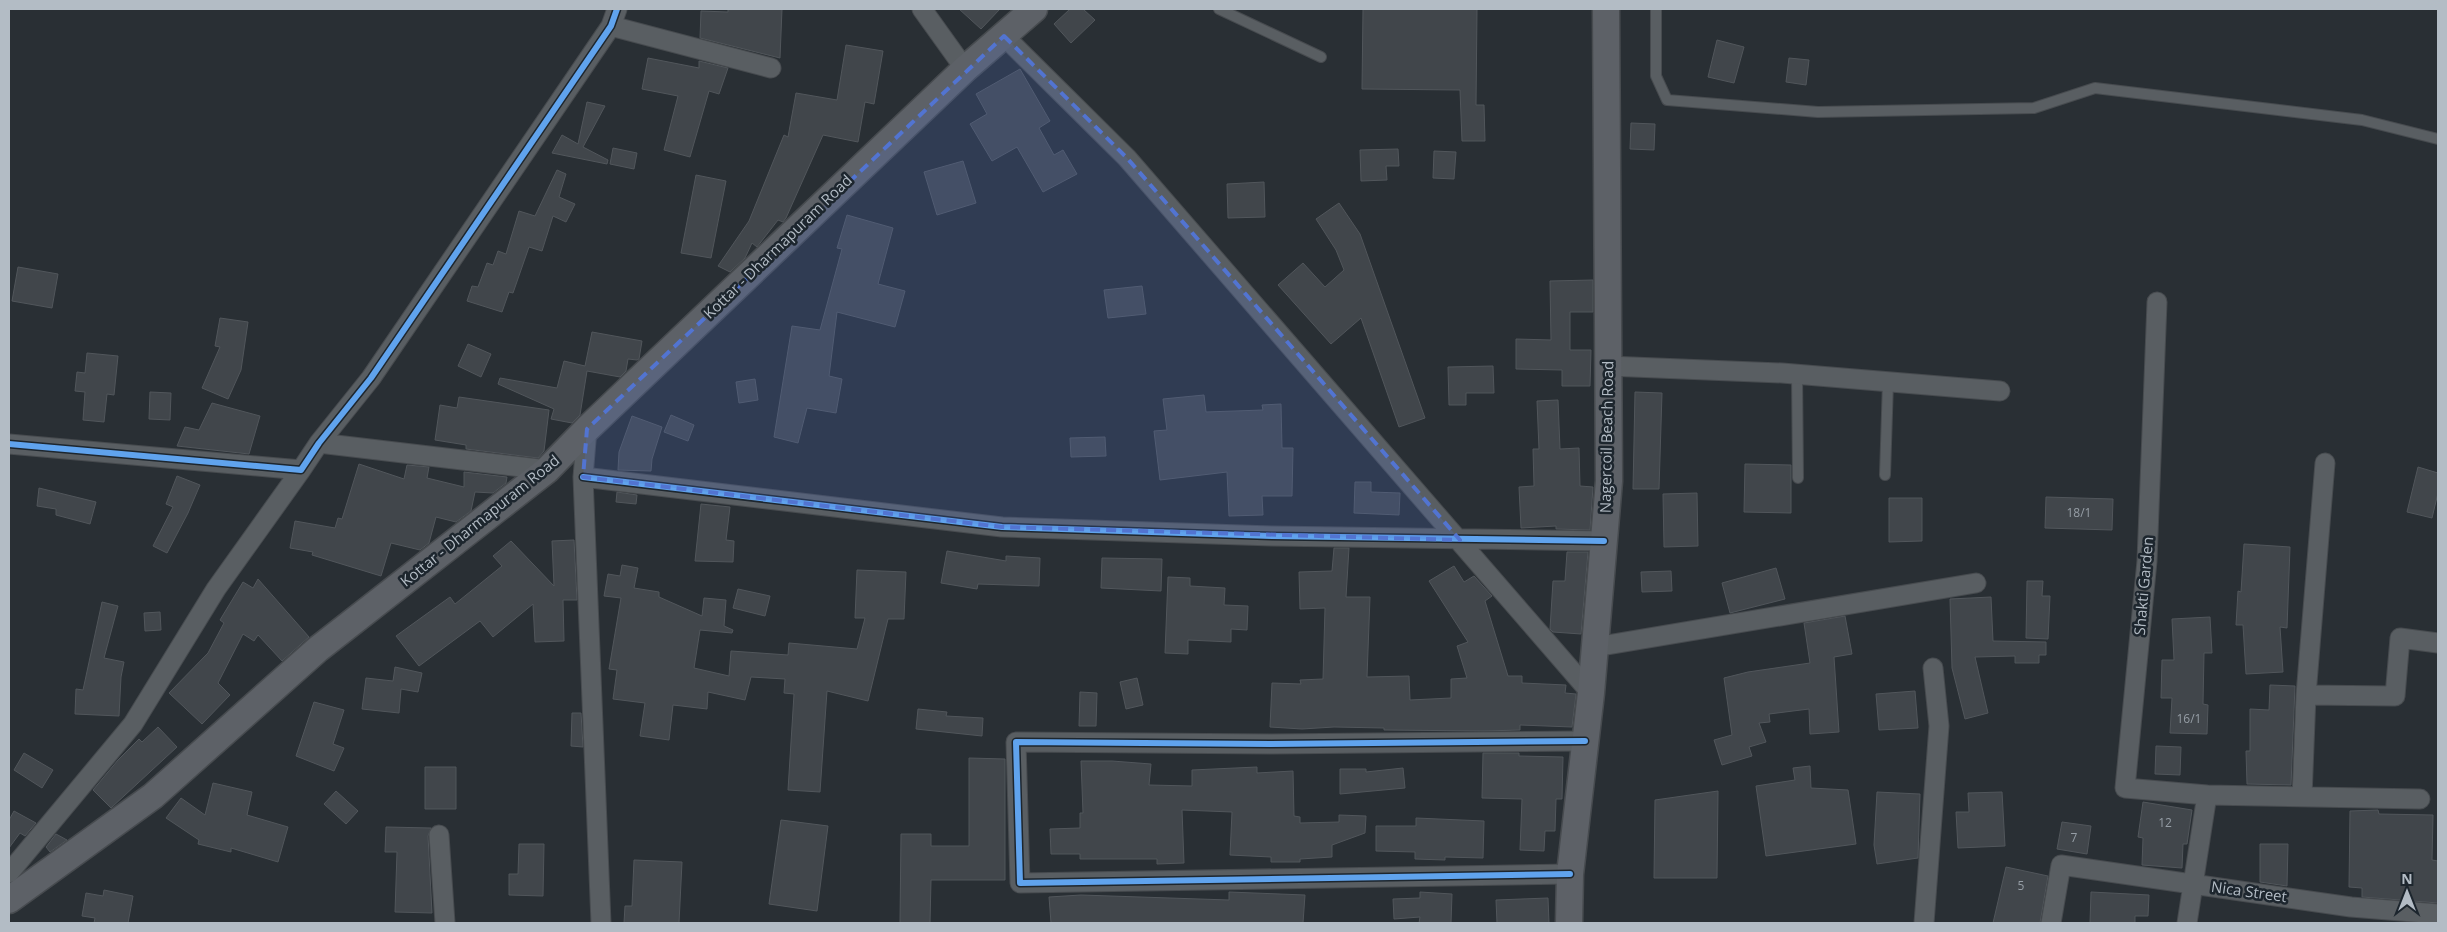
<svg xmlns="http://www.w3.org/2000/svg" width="2447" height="932" font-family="'Open Sans',sans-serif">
<rect width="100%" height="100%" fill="#292f34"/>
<path fill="#41464b" stroke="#51565b" d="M728,9h54l-2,49 -80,-20 1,-27 27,1z
M959,9h41l-19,20z
M1070,9h13l12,11 -24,23 -17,-19z
M1363,9h114l-1,96h8l1,36h-23l-2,-51 -98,-1z
M1717,40l27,7 -10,36 -26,-6z
M846,45l37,6 -9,53 -9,-2 -7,40 -35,-7 -37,83 -3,4 -5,-2 -21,27 -5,-4 -7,15 -15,14 -12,-6 31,-45 35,-86 4,2 8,-44 41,7z
M648,58l51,10v-7l29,7 -9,26 -10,-3 -19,66 -26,-7 14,-54 -36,-7z
M1789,58l20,2 -3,25 -20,-3z
M1020,69l30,52 -11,7 15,27 9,-5 14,24 -34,18 -26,-45 -25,14 -22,-37 17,-10 -11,-20z
M587,102l18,4 -22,41 25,13 -1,4 -55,-11 10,-18 16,9z
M1631,123l24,1 -1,26 -24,-1z
M613,148l24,5 -3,16 -24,-5z
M1398,149l1,17h-13l1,14 -26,1 -1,-31z
M1434,151l22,1 -2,27 -21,-1z
M963,161l13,42 -39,12 -13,-43z
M557,170l9,4 -7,23 16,7 -9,18 -13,-6 -11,35 -13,-4 -16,46 -4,-1 -7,20 -35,-11 5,-15 6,1 9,-24 6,2 5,-14 8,3 13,-43 16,5z
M696,175l30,6 -15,77 -30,-5z
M1264,182l1,35 -37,1 -1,-34z
M1339,203l21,31 65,184 -26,9 -38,-109 -30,26 -53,-59 25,-22 22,24 19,-17 -8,-20 -20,-31z
M847,215l46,13 -15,56 27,7 -10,36 -58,-15 -8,64 13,3 -6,34 -29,-5 -9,35 -24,-6 18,-111 28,4 22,-81 -5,-1z
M18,267l40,7 -6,34 -40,-7z
M1593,280v32h-23v38h21l-1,36h-28v-16l-46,-1v-30l35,1 -1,-59z
M1142,286l4,28 -38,4 -4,-28z
M220,318l28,4 -7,48 -13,29 -26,-11 18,-41 -5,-1z
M592,332l50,9 -3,18 -2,1 -9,-1 -2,12 -6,6 -33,-6 -7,44 -8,8 -21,-4 3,-10 -56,-25 2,-6 57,10 7,-27 21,5z
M468,344l23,10 -10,23 -23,-11z
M87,353l31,3 -4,39 -7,-1 -3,28 -21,-2 2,-28 -10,-1 2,-19 8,1z
M1493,366l1,27h-28v12h-17l-1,-38z
M755,379l3,21 -19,3 -3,-21z
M150,392l21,1 -1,27 -21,-1z
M1635,392l27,1 -3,96h-26z
M1204,395l2,17 57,-2 -1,-5 19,-1 1,44h11l-1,48h-30l1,19 -34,1 -2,-44 -67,8 -6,-49 13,-1 -4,-31z
M459,397l90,13 -5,41 -6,7 -72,-9v-4l-31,-5 5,-35 17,3z
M1558,400l2,49 19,-1 1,38 13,1 -3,43 -34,-1v-3l-35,2 -2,-41 15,-1 -1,-37h6l-2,-48z
M212,403l48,13 -11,38 -72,-8 8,-19 14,3z
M671,415l23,10 -6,16 -24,-9z
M632,416l30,11 -10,32 -1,12 -33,-1 1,-18z
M1105,437l1,19 -35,1 -1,-19z
M359,464l45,15 3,-14 22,2 -2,11 37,9v-15l43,5 -1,6 -13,10 -18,-1 -4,19 -15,11 -20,-5 -7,26 -9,7 -29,-7 -10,33 -69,-21 1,-3 -23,-4 5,-27 40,7 3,-10 4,1z
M1745,464l46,1v48l-47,-1z
M2418,467l20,6v20l-6,25 -25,-6z
M177,476l23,9 -12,28 -21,40 -14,-7 20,-39 -7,-3z
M1355,482h16v10l29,1 -1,22 -45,-2z
M39,488l57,14 -6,22 -34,-9v-6l-19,-3z
M617,492l20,3 -1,9 -20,-2z
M1697,493l1,53 -34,1 -1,-53z
M2046,497l67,2 -1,31 -67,-2z
M1889,498h33v43l-33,1z
M701,504l29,3 -4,33 8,1 -1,21 -38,-1z
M574,540l3,60h-14l1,41 -29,1 -2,-38 -40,33 -13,-16 -61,45 -23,-30 54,-39 5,7 47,-38 -9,-10 18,-15 43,45 -2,-45z
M2244,544l46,3 -3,81 -7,-1 3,45 -37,2 -3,-49h-7l2,-34 3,1z
M1334,548h15l-3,49h24l-3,80 42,-1 1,24 41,-2v-19l16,-1 -10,-32 11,-4 -39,-61 25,-15 10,16 10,-6 18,20 -7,5 23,75h14v7l44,2 -1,8 11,1 -4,33 -52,-2v5l-36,1 -100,-1v-2l-50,-1 -32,2 -32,-2 2,-44 29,1 -1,-4 23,-1 2,-71 -25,1 -1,-37 33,-1z
M947,551l59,10v-5l34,2 -1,28 -61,-2 -1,5 -36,-6z
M1567,552h21l-7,82 -28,-2 -3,-3 3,-48h12z
M1102,558l60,1 -1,32 -60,-3z
M622,565l16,3 -4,20 25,4v5l43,19 2,-18 22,2 -2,26 9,4 -1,3 -32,-3 -6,38 35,8 2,-25 57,4 1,-12 68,6 8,-31h-10l2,-48 49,2 -2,47h-16l-20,82 -41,-10 -7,101 -32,-2 6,-96 -10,-1 1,-14 -34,-2 -6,23 -37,-8 -1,17 -34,-4 -4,35 -29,-4 5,-33 -32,-4 4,-29 -8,-1 12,-71 -17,-2 4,-22 12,2z
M1776,568l9,31 -55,14 -8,-30z
M1671,571l1,20 -30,1 -1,-20z
M1168,577l22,1v8l35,2 -1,17 24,1 -1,24 -16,-1v13l-43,-2v14l-23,-1z
M258,579l51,58 -27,24 -24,-26 -4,6 -11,-7 -25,49 12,12 -28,29 -33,-31 39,-40 16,-30 -4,-3 23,-38 10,6z
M2027,581h16l-1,15h8l-2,43 -22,-1z
M738,589l32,7 -5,20 -32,-8z
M1991,597l2,44 53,1v13h-7v8h-24v-7l-40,1 13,56 -23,6 -13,-51 -2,-69z
M102,602l16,4 -14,52 20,4 -3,15 -2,39 -44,-2 1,-25 7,1z
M160,612l1,18 -16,1 -1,-18z
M1845,616l7,38 -18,3 5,75 -29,2 -1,-25 -40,5 1,8 -11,1 7,19 -17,5 3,9 -30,9 -8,-25 18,-5 -8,-57 24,-6 62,-9 -6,-40z
M2210,617l2,36h-8l-1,51 5,1 -1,29 -37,-1 2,-35h-11l1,-38h12l-2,-41z
M395,667l27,6 -4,19 -17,-3 -2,24 -37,-4 4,-31 27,3z
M1137,678l6,27 -17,4 -6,-27z
M2270,685l25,1 -4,99 -44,-1 -1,-33h4v-42l19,1z
M1915,691l3,37 -39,2 -3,-36z
M1080,692l17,1 -1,33h-17z
M314,702l30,8 -11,34 11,4 -10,23 -38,-15z
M918,709l29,3 -1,4 37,2 -1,18 -66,-7z
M572,713h9l2,34 -12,-1z
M158,727l19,20 -66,61 -18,-18 25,-30 21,-21 3,3z
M2156,746l25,1 -1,28 -25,-1z
M24,753l29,17 -11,18 -28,-18z
M1483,753h36v3l44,1 -1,42h-6l-1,32h-10l-1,20 -24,-1 2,-51 -40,-1z
M969,758l36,1v121h-74l-1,43h-30l1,-89h30v12h38z
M1081,761h31l39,3 -2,21 43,1v-16l65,-3v6l36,-2 1,45 6,1v6l39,-1v-7l27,1 -1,17 -33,12v12l-32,2v3h-29v-5l-41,-2 2,-43 -50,-2 2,53 -27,1v-5h-77v-5h-29l-1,-25 30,-1v-15h3z
M1810,766l1,22 37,2 8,54 -90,12 -10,-70 39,-6 -2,-12z
M425,767h31v42h-31z
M1403,768l2,20 -65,6v-25h26v3z
M213,783l39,9 -5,23 41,12 -10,35 -47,-14v4l-33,-8 1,-4 -33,-22 15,-20 24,17z
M336,791l22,20 -12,13 -22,-20z
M1718,791l-1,87h-63l1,-78z
M1877,792l43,2 -2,64 -41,6 -3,-19z
M2002,792l3,54 -47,2 -2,-36h13l-1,-19z
M2143,802l49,8 -5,34h-4l-1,24 -40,-3 1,-27 -5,-1z
M2378,810l1,4 54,1 -1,45 6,1v42l-76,-6v-9l-13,-1 1,-76z
M14,811l22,12 -11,13 -5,-3 -11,15v-28z
M1416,818l68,3 -1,37 -38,-1v3l-30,-1v-7l-39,-1v-25h40z
M781,820l47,6 -11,85 -48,-7z
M2062,822l29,4 -4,28 -30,-5z
M386,827l45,1 -3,8 4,77 -37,-1 2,-60h-12z
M56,834l11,6 -17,12 -4,-5z
M519,844h25l-1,52 -34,-1v-21h9z
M2260,844h28l-1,42 -27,-4z
M634,860l48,2 -3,61h-55l1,-17h7z
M2006,867l42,9 -8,47h-47z
M104,890l29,6 -5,27h-34l1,-5 -13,-2 4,-23 17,3z
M1229,892l76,3 -2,28h-252l-2,-26 32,-2 148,5z
M1420,892l32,2 -1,29h-32l1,-6 -26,2 -1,-20 27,-1z
M2091,892l58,3 -1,21h-13v7h-45z
M1548,898l1,25h-52l-1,-23z"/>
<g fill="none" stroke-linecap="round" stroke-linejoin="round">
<defs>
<path id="lane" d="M1219,9l102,48
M1656,9v67l11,24 151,12 216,-4 61,-20 267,32 76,19
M1797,374l1,104
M1885,475l3,-93"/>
<path id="street" d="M922,9l43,60
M611,26l160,42
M1004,36l123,122 464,535
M2157,302l-10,259 -22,227 82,7 213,4
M1608,366l174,7 218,18
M587,429l-4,48 18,446
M319,443l228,27
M9,444l292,26 18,-27 52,-65 240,-352 6,-17
M583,477l419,50 270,9 332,5
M1595,647l381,-64
M2306,695l89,1 5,-58 38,5
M2302,797l4,-102 19,-232
M439,835l6,88
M9,873l124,-149 83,-135 85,-119
M1570,874l-550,9 -4,-141 255,2 314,-3
M1924,923l15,-197 -6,-58
M2051,923l10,-58 290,42 87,7
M2187,923l20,-128"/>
<path id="secondary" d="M9,900l144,-104 165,-147 229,-179 40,-41 378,-360 69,-60
M1569,923l1,-49 21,-181 18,-212 -3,-472"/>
</defs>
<use href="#lane" stroke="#474b4f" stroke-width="12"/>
<use href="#street" stroke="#474b4f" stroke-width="21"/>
<use href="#secondary" stroke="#474b4f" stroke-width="29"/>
<use href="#lane" stroke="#595e62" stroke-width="10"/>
<use href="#street" stroke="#595e62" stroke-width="19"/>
<use href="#secondary" stroke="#5d6167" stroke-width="26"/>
<defs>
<path id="cycleway" d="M9,444l292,26 18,-27 52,-65 240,-352 6,-17
M583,477l419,50 270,9 332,5
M1570,874l-550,9 -4,-141 255,2 314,-3"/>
</defs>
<use href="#cycleway" stroke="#1d262e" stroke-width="9"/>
<use href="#cycleway" stroke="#60a3ed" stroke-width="6"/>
</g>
<path fill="#5274d1" fill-opacity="0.2" stroke="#5274d1" stroke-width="4" stroke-dasharray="10 6" stroke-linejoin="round" d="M1004,36l123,122 333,382 -458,-13 -419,-50 4,-48z"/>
<g text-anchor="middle" stroke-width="5" stroke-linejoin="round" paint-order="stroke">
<g font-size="12" fill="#969ea6">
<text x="2079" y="517">18/1</text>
<text x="2189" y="723">16/1</text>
<text x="2165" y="827">12</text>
<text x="2074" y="842">7</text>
<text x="2021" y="890">5</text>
</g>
<g font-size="15" fill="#b3bcc5" stroke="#1d262e">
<text transform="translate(778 247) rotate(-44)" y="5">Kottar - Dharmapuram Road</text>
<text transform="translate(1607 437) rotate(-89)" y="5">Nagercoil Beach Road</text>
<text transform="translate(480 521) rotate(-39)" y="5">Kottar - Dharmapuram Road</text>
<text transform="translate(2144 586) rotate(-85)" y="5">Shakti Garden</text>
<text transform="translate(2249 892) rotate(8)" y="5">Nica Street</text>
</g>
</g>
<rect width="2447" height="932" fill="none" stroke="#b3bcc5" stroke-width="20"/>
<g transform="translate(2407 892)" stroke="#1d262e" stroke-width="4" paint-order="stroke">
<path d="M0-4L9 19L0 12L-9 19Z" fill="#b3bcc5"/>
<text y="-8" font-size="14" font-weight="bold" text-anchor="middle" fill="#b3bcc5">N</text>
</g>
</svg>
